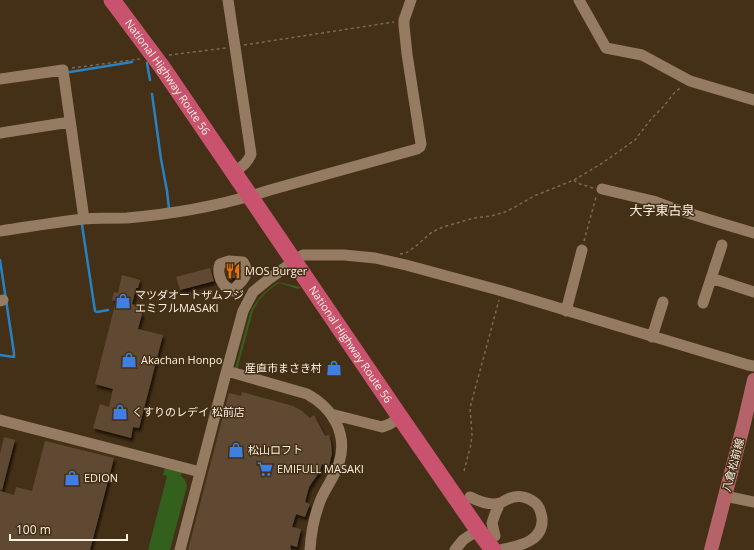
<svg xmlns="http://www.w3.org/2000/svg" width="754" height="550" font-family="'Open Sans','Noto Sans JP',sans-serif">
<defs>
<filter id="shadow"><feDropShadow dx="2" dy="3.5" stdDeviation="1" flood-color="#0009"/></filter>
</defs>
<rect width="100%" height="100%" fill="#442f17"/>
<path fill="#34601d" d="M278,282l23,5 -3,2 -19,-6 -10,7 -10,10 -6,11 -16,59 -2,-1 15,-56c6,-14 16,-23 28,-31z
M165,467l17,4 -1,5 4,4 2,6 -17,64h-22l19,-74 -4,-1z"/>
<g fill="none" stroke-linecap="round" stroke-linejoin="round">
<path stroke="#2882c1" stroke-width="2.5" d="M147,63l3,17
M70,72l62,-10
M152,94l9,65 6,32 2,18h-2
M82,225l13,86 2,1 11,-2
M0,260l14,93v4l-14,-2"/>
</g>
<path fill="#614a31" filter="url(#shadow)" d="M210,268l4,13 -34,9 -4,-13z
M230,268l9,1v4l-4,5h-7l-2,-9z
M122,275l18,5 -2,8h-2l-4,16 5,2 5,8 -4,15 25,6 -24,93 -6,-1 -2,11 -38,-10 7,-24 9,3 4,-18 -18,-5 21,-83 -4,-1 2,-8 4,1z
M242,392l51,14 9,5 8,7 4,-3 11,21 4,-1 2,8 1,11 -3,12 -7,-2 -2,7 -11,16 -4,15 5,2 -5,13 -9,-3 -4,13 9,2 -4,18 -7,-2 1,5h-103l41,-157 12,3z
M4,437l11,3 -13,50 -2,-1v-35z
M45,441l69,17 -24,92h-90v-59l14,4 2,-8 16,4z"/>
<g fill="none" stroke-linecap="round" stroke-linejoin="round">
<path stroke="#7c6954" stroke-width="1.5" stroke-dasharray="3 3" stroke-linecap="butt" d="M244,45l150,-23
M169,55l57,-7
M72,68l68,-9
M574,180l3,3 16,5
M584,241l12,-44
M400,254l6,-1 10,-7 16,-14 11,-5 31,-9 17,-2 14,-4 10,-5 19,-11 40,-16 27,-16 34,-24 17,-22 11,-11 12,-15 7,-5
M464,471l7,-27 1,-10 -2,-26 29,-108"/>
<path stroke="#947b61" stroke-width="11" d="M228,0l23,154c-3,9 -10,13 -17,18
M579,0l27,48 36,7 48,26 64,19
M0,79l63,-9 21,149
M0,133l70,-11
M602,189l51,12 19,7 45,14 37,11
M0,231c28,-4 56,-9 84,-12 14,-1 29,-1 43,-1 48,-4 97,-13 143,-28l147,-41 3,-2 1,-3 -14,-90 -3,-29v-5l7,-20
M229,261l14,1c9,14 -3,19 -10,29 -3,-2 -6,-3 -8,-5 -5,-5 -8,-15 -5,-22z
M711,278l43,14
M0,301l3,-1
M703,303l19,-58
M566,311l16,-61
M652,337l11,-35
M227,371l80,23c26,14 41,40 32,69 -4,13 -13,24 -18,36 -7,17 -10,33 -11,51
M331,414l51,13 8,-3 10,-7
M0,420l162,42 38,10
M725,496l29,6
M470,497c8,4 20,9 30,6 2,0 5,-3 8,-4 8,-4 18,-3 26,3 5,3 7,10 8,16 2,24 -24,28 -42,32
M495,536l-3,-13 3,-9 5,-11
M180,550l45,-173 18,-66 10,-19 16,-13 34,-24h41l31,3 31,7 96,26 246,74 6,1
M455,550l8,-10 15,-10"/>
<path stroke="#b46369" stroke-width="14" d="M711,550l33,-127 10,-43"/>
<path stroke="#c9536e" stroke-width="17" id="s1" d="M112,0l50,67 238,350 78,113 15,20"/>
</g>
<defs>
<symbol id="restaurant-bare" viewBox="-9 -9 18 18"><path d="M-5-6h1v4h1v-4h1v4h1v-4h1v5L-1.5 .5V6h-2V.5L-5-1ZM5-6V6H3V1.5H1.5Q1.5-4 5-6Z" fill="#e8710a" stroke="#442f17" stroke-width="2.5" paint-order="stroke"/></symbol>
<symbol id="shop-bare" viewBox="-9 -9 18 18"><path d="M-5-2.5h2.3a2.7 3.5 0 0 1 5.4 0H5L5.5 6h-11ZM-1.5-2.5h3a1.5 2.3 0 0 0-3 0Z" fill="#3f7fe0" stroke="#442f17" stroke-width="2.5" paint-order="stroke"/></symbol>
<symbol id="supermarket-bare" viewBox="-9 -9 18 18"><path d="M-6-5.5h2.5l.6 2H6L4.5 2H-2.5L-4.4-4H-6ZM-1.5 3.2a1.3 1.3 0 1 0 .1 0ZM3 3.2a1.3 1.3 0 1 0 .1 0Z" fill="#3f7fe0" stroke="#442f17" stroke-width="2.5" paint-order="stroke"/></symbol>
</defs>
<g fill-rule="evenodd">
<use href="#restaurant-bare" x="222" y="260" width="22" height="22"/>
<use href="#shop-bare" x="112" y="290" width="22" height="22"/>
<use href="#shop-bare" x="118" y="349" width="22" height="22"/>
<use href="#shop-bare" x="323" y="357" width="22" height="22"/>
<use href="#shop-bare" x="109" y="401" width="22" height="22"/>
<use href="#shop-bare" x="225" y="439" width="22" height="22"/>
<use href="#supermarket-bare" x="254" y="458" width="22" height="22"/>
<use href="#shop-bare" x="61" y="467" width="22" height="22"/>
</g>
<g text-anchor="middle" stroke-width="3" stroke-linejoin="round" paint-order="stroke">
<g font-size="11" fill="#fff1e2" stroke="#442f17">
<text dy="4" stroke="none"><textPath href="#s1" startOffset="95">National Highway Route 56</textPath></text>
<text dy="4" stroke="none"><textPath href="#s1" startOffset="419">National Highway Route 56</textPath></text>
<text transform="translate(733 465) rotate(-75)" y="4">八倉松前線</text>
</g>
<g font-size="11" fill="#fff1e2" stroke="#442f17" text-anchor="start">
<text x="245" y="275">MOS Burger</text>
<text x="135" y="299">マツダオートザムフジ<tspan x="135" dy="13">エミフルMASAKI</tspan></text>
<text x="141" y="364">Akachan Honpo</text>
<text x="322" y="372" text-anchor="end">産直市まさき村</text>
<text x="132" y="416">くすりのレデイ 松前店</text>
<text x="248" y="454">松山ロフト</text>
<text x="277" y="473">EMIFULL MASAKI</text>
<text x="84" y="482">EDION</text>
</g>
<g font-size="13" fill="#fff1e2" stroke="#442f17">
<text x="662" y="215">大字東古泉</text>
</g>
</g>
<path d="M10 534v6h117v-6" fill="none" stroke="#fff1e2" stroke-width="2"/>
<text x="16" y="534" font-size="12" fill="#fff1e2" stroke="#442f17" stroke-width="3" paint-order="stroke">100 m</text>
</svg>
